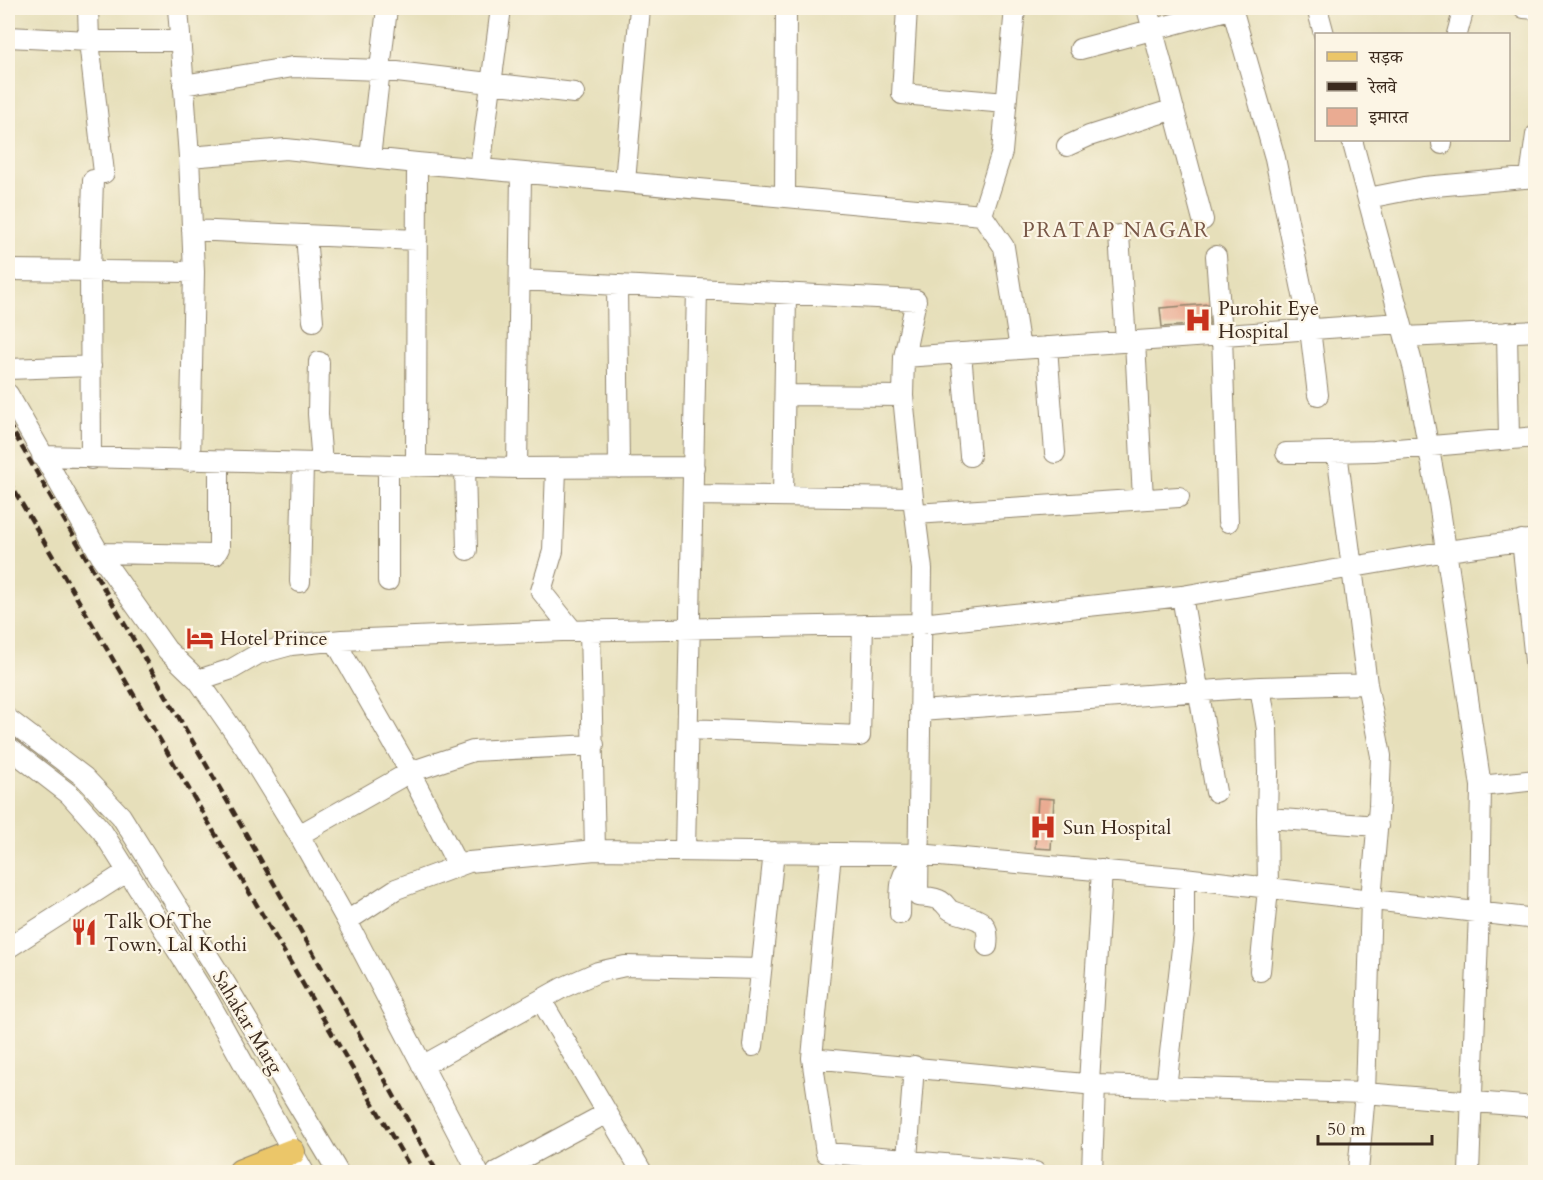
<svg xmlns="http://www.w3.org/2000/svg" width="1543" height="1180" font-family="Cardo,'Noto Serif Devanagari',serif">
<rect width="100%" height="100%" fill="#fcf5e5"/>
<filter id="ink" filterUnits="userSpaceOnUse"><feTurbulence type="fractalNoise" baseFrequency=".0167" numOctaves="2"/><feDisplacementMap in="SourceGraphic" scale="12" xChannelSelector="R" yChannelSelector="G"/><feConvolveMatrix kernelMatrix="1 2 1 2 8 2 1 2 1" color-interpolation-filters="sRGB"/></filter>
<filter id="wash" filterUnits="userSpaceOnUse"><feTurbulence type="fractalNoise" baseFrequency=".008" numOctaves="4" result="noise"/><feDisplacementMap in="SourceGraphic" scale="24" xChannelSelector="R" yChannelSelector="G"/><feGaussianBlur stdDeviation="1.35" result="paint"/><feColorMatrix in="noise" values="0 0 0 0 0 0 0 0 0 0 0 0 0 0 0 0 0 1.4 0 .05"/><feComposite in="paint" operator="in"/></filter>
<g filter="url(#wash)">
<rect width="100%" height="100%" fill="#e6dfba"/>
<g id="blocks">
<path fill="#eaab92" d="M1208,304l1,20 -47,3 -2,-19z
M1038,798l16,1 -3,50 -16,-1z"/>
</g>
</g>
<g filter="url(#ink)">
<use href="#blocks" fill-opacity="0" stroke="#90846c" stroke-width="1.5"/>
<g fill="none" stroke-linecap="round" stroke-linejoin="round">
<defs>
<path id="minor" d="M88,8l1,33 15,132
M178,8l11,149 5,115 -4,189
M907,8l-5,86 104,9
M1147,8l56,212
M1232,8l43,150 35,171 8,66
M1317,8l7,26
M1524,8l12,1
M1457,34l7,-26
M8,37l81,4h90
M1080,49l154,-41
M183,85l110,-18 87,3 194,23
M1352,140l62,230 25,133 42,283 -2,126 -10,260
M1442,144v-4
M1067,146l22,-10 85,-27
M189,157l97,-8 131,14 565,52
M370,158l17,-150
M480,169l21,-161
M1530,177l6,-42
M625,182l15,-174
M785,197l1,-189
M1368,198l56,-11 112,-10
M982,215l20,-63 13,-144
M982,215l22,32 16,102
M192,230l225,10
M306,235l7,86
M1119,235l7,107
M1216,256l6,79 6,187
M8,270l186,2
M520,280l396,20 -12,57 -1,39 10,102 9,71 -4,327c7,1 17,1 23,5 5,3 6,8 11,10 21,9 39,4 35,35
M617,285l2,183
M1507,332l2,107
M1405,337l131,-6
M1135,341l8,158
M1047,347l8,106
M961,353l9,103
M904,357l497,-34
M319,362l-1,52 4,50
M8,369l83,-3
M8,394l94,164 65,92 31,30 48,69 53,86 48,86 131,251
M785,395l118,1
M1337,452l30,232 14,72 -2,50 -8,94 -6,193 -7,79
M1286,453l88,-2 162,-14
M42,456l475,12 177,-1
M91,459l-1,-188 3,-91
M388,466v115
M416,466l1,-303
M465,467l2,83
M517,468l4,-295
M556,469l-3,82 -12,40 32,40
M693,495l220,3
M783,496l3,-203
M915,514l264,-17
M1522,540l14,130
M99,553l116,2 4,-7v-86
M300,582l3,-118
M1182,596l34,196
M590,630l5,220
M335,641l75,131 48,94
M198,680l34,-11 26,-15 33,-9 51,-5 220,-9 359,-7 261,-28 265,-45 89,-12
M1260,687l107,-3
M920,711l340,-24 7,42 1,43 -1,46
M8,719l76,58 37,39 106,170 111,186
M688,729l172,7 3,-111
M8,747l61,47 33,37 105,167 97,174
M1481,786l55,-6
M299,835l111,-63 63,-21 121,-6
M685,850l12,-561
M831,853l-19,205 283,27 270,8 171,14
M900,914c1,-18 -4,-46 18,-51
M347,921l49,-32 73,-27 126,-12 323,4 266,24 352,41
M8,948l120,-77
M1260,971l8,-82 -1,-71 111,8
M541,1000l101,172
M753,1046l21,-194
M812,1058l14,95 81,6
M422,1066l140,-78 36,-16 27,-6 136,3
M914,1066l-7,93 3,2 125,11
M1089,1083l13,-213
M1166,1088l18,-157v-53
M497,1172l110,-59
M1092,1172l3,-87"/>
<path id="major" d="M241,1172l51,-20"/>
</defs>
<use href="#minor" stroke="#90846c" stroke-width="22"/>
<use href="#major" stroke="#90846c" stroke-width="28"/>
<use href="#minor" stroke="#fff" stroke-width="20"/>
<use href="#major" stroke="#ebc669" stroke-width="26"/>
<path stroke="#3b2a1e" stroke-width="4.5" stroke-dasharray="9 4.5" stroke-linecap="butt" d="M8,423l225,388 204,361
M8,480l405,692"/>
</g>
</g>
<defs>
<symbol id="hospital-bare" viewBox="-9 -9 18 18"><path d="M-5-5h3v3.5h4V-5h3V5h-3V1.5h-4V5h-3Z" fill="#c8321e" stroke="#fcf5e5" stroke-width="2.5" paint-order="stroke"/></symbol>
<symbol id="hotel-bare" viewBox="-9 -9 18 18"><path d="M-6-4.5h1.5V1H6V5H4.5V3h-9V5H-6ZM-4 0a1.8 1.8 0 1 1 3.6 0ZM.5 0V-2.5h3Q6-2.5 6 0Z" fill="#c8321e" stroke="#fcf5e5" stroke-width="2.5" paint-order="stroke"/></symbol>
<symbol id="restaurant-bare" viewBox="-9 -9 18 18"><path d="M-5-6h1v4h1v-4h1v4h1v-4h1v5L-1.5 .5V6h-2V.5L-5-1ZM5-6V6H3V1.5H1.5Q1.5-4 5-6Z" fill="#c8321e" stroke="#fcf5e5" stroke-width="2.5" paint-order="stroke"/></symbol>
</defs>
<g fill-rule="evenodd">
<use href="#hospital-bare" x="1179" y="301" width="38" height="38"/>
<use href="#hotel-bare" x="181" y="619" width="38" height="38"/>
<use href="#hospital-bare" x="1024" y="808" width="38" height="38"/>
<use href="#restaurant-bare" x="65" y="913" width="38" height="38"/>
</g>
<g text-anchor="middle" stroke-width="4.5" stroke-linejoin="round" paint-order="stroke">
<g font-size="20" fill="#3b2a1e" stroke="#fcf5e5" text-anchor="start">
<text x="1218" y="315">Purohit Eye<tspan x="1218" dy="23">Hospital</tspan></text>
<text x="220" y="645">Hotel Prince</text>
<text x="1063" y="834">Sun Hospital</text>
<text x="104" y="928">Talk Of The<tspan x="104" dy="23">Town, Lal Kothi</tspan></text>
</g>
<g font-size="20" fill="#3b2a1e" stroke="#fcf5e5">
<text transform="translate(248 1022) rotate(59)" y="7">Sahakar Marg</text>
</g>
<g font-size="21" letter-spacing="1.5" fill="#785747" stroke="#fcf5e5">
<text x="1116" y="237">PRATAP NAGAR</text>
</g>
</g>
<rect width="1543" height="1180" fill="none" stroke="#fcf5e5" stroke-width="30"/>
<rect x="1315" y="33" width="195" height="108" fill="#fcf5e5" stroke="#afa495" stroke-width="1.5"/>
<rect x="1327" y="52" width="30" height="9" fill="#ebc669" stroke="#afa495" stroke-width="1.5"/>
<text x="1369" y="63" font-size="18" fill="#3b2a1e">सड़क</text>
<rect x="1327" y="82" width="30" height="9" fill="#3b2a1e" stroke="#afa495" stroke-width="1.5"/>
<text x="1369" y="93" font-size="18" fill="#3b2a1e">रेलवे</text>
<rect x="1327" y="108" width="30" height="18" fill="#eaab92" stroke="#afa495" stroke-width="1.5"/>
<text x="1369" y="123" font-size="18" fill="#3b2a1e">इमारत</text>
<path d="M1318 1135v9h114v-9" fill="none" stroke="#3b2a1e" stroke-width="3"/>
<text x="1327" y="1135" font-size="18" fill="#3b2a1e" stroke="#fcf5e5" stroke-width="4.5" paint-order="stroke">50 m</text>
</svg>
